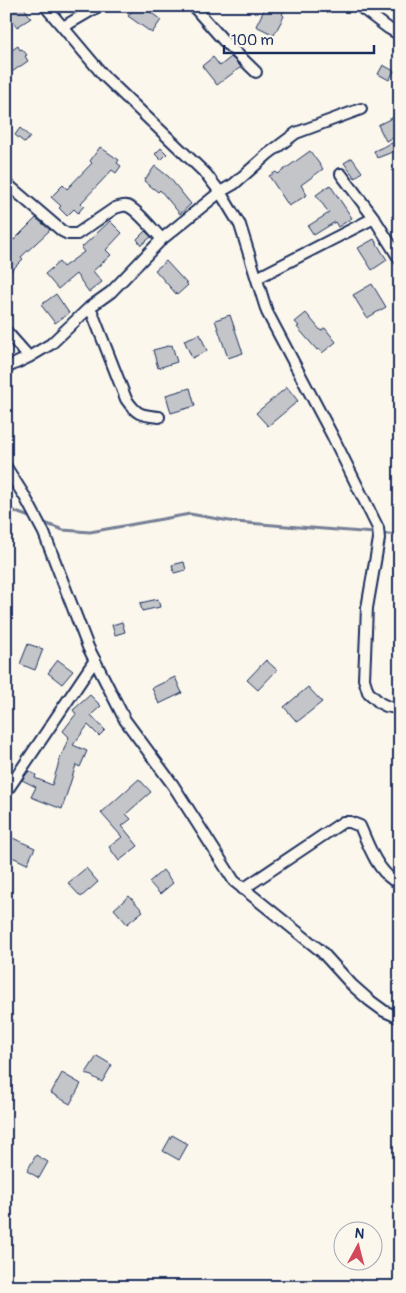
<svg xmlns="http://www.w3.org/2000/svg" width="406" height="1293" font-family="Pangolin,sans-serif">
<rect width="100%" height="100%" fill="#fbf7ec"/>
<filter id="ink" filterUnits="userSpaceOnUse"><feTurbulence type="fractalNoise" baseFrequency=".02" numOctaves="2"/><feDisplacementMap in="SourceGraphic" scale="10" xChannelSelector="R" yChannelSelector="G"/><feConvolveMatrix kernelMatrix="1 2 1 2 8 2 1 2 1" color-interpolation-filters="sRGB"/></filter>
<g filter="url(#ink)">
<g fill="none" stroke-linecap="round" stroke-linejoin="round">
<path stroke="#747e96" stroke-width="3" d="M6,505l10,7 16,6
M42,522l21,8 27,2 100,-18 45,8 165,13"/>
</g>
<path fill="#c3c5c9" stroke="#1b2f5e" d="M11,6h12l8,12 -14,9 -11,-15v-2z
M136,6h6l19,14 -9,13 -24,-17z
M266,6h21l-5,8 2,2 -10,19 -18,-9z
M18,46l2,4 2,-1 5,6 -2,1 3,5 -22,15v-22z
M213,57l7,9 11,-9 10,10 -24,18 -15,-19z
M383,65l11,6 -5,9 -11,-6z
M394,117l6,12v6l-14,6 -8,-16z
M20,128l10,9 -5,6 -10,-8z
M392,143l3,8 -18,7 -3,-7z
M100,147l19,13 -2,3 4,3 -5,7 -4,-3 -31,33 3,3 -6,7 -4,-4 -7,7 -8,-8 2,-2 -10,-9 12,-12 4,4 25,-26 -2,-2z
M161,148l6,6 -6,6 -6,-6z
M310,151l13,18 -22,16 6,10 -18,11 -20,-30 7,-4 2,2z
M352,158l10,14 -7,6 -11,-15z
M155,166l14,11 22,27 -11,10 -20,-24 -2,2 -14,-11z
M330,185l22,33 -14,9 -3,-5 -21,13 -6,-9 21,-13 -13,-18z
M36,218l14,12 -29,27 2,2 -12,12 -5,-5v-34l8,8z
M110,221l12,12 -16,17 5,5 -18,16 9,11 -13,10 -13,-18 -18,15 -13,-15 14,-12 4,5 21,-15 -3,-4z
M145,231l6,6 -10,8 -4,-6z
M374,239l13,21 -15,10 -14,-22z
M166,261l22,24 -11,10 -22,-25z
M372,284l14,23 -19,11 -14,-23z
M56,294l13,19 -14,10 -14,-18z
M306,313l15,18 4,-3 11,14 -14,11 -3,-4 -2,1 -20,-23 2,-1 -4,-4z
M230,315l13,38 -15,5 -13,-38z
M200,334l7,17 -15,7 -8,-18z
M172,345l5,17 -19,6 -5,-18z
M287,387l11,14 -30,25 -12,-13z
M190,388l5,18 -24,7 -5,-18z
M184,562l2,8 -12,3 -2,-8z
M158,599l2,8 -18,4 -2,-8z
M122,622l3,10 -10,3 -3,-10z
M28,644l15,5 -8,21 -15,-6z
M58,660l15,11 -11,13 -14,-11z
M266,660l11,10 -19,20 -11,-10z
M175,677l7,16 -23,11 -7,-16z
M308,687l14,15 -25,20 -13,-15z
M90,695l11,11 -10,9 14,15 -6,6 -11,-11 -15,20 14,6 -7,16 -4,-2 -14,44 -31,-12 5,-10 -14,-7 7,-9 7,4 -1,3 17,7 8,-26 9,-22 -6,-6 13,-17 -3,-4z
M139,779l12,13 -25,22 5,5 -9,7 16,20 -19,15 -10,-14 13,-10 -21,-24z
M6,835l29,13 -8,16 -21,-10z
M86,868l12,14 -17,15 -13,-14z
M163,870l10,13 -13,11 -11,-12z
M129,896l14,15 -16,13 -13,-15z
M97,1056l15,9 -10,17 -16,-9z
M62,1073l19,11 -11,20 -19,-11z
M172,1135l16,9 -9,16 -16,-9z
M36,1155l12,7 -9,16 -12,-7z"/>
<g fill="none" stroke-linecap="round" stroke-linejoin="round">
<defs>
<path id="street" d="M45,6l59,70 102,98 14,18 20,33 27,87 65,123 46,93 1,11 -12,69 -3,71 4,13 12,11 6,3 14,3
M193,6l31,35 32,31
M359,6l29,22 12,7
M63,27l36,-21
M341,174l33,44
M6,183l56,48 6,3h9l38,-26c4,-1 8,-3 12,-2 10,3 27,25 35,33
M257,278l117,-60 26,42
M90,307l36,92c11,16 14,16 33,18
M6,331l23,26
M6,368l23,-11 22,-13 39,-37 21,-15 51,-53 58,-47 14,-8 34,-30 28,-21 65,-24
M6,467l19,30 19,36 44,114 37,73 48,65 61,96 87,70 31,34 17,15 15,11 16,7
M6,792l89,-132
M243,889l100,-67h7l10,4c8,18 16,42 33,54l7,-2"/>
</defs>
<use href="#street" stroke="#1b2f5e" stroke-width="14"/>
<use href="#street" stroke="#fbf7ec" stroke-width="10"/>
</g>
</g>
<rect width="406" height="1293" fill="none" stroke="#fbf7ec" stroke-width="25"/>
<rect x="12" y="12" width="381" height="1268" fill="none" stroke="#1b2f5e" stroke-width="2" filter="url(#ink)"/>
<g transform="translate(358 1246) rotate(7)"><circle r="24" fill="#fbf7ec" stroke="#a1a7b3"/>
<path d="M0-4L9 19L0 12L-9 19Z" fill="#d1495b"/>
<text y="-8" font-size="14" font-weight="bold" text-anchor="middle" fill="#1b2f5e">N</text>
</g>
<path d="M224 45v8h150v-8" fill="none" stroke="#1b2f5e" stroke-width="2.5"/>
<text x="231" y="45" font-size="15" fill="#1b2f5e" stroke="#fbf7ec" stroke-width="4" paint-order="stroke">100 m</text>
</svg>
